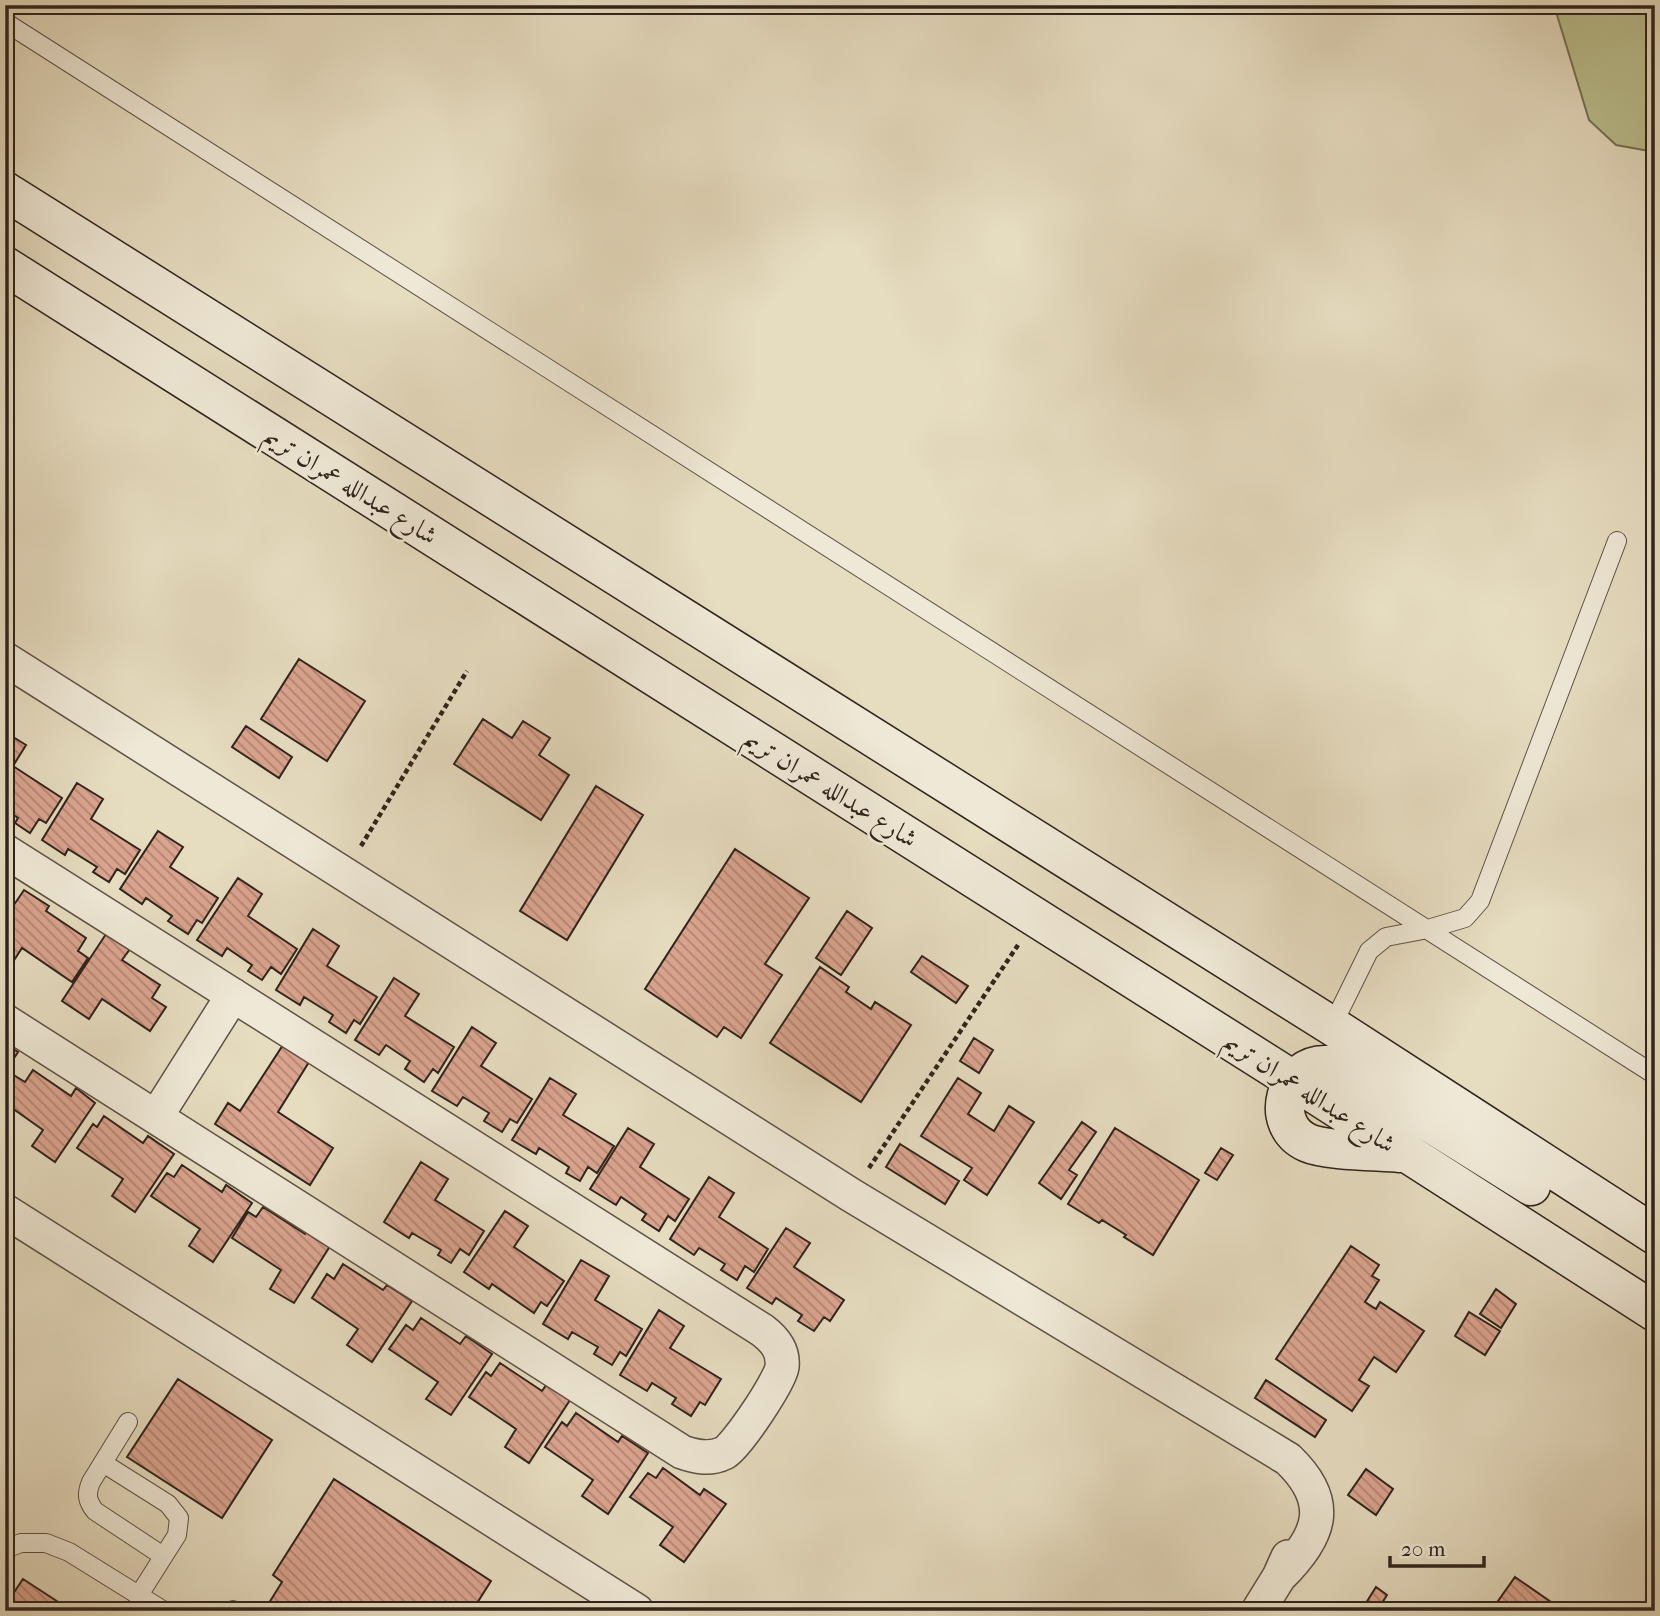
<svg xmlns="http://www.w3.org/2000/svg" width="1660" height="1616" font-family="'IM FELL French Canon',Amiri,serif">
<defs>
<pattern id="building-back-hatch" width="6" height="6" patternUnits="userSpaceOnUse" patternTransform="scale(1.75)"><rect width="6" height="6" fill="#dba48f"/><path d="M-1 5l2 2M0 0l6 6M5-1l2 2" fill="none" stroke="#b28574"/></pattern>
</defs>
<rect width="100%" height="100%" fill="#e6dcc0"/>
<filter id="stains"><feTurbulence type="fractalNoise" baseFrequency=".00286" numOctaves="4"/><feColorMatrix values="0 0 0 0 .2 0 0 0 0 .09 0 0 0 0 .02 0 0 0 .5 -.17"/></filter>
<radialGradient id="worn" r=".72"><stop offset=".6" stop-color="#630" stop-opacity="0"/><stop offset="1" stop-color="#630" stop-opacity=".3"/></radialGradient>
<path fill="#bbbf8e" stroke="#757255" stroke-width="2" d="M1554,5h101v147l-39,-7 -27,-25z"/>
<path fill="url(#building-back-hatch)" stroke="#2f241c" stroke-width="2" d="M299,659l66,42 -38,60 -66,-42z
M483,719l29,19 11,-17 27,17 -11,17 30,20 -28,45 -87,-56z
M246,726l46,31 -13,21 -47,-31z
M5,732l21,13 -13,21 49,32 -16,25 -7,-4 -9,14 -15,-10 3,-5 -13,-9z
M77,783l26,16 -12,20 49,31 -15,24 -8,-5 -8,13 -16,-10 4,-5 -29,-18 -3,6 -23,-15z
M596,786l47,29 -76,125 -47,-29z
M158,831l25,16 -13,20 48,31 -16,25 -5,-3 -9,14 -20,-13 4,-5 -26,-18 -4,6 -22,-15z
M735,849l74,49 -44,66 17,11 -41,63 -17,-11 -7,10 -72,-48z
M238,878l24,16 -14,22 49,33 -16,25 -10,-7 -9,13 -14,-9 4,-6 -25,-17 -5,8 -25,-16z
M24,890l25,16 -3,5 40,27 -8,13 10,7 -16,24 -50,-34 -13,20 -4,-2v-48z
M847,911l25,17 -31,47 -25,-17z
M313,929l26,17 -12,20 50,31 -17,27 -6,-4 -8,13 -17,-11 4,-7 -29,-18 -4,8 -24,-15z
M106,934l24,15 -8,11 38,25 -8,13 14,9 -16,24 -48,-32 -13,20 -27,-18z
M922,956l46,30 -12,17 -45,-31z
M820,967l29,20 -3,5 25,17 4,-7 36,23 -50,77 -91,-59z
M394,978l25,16 -14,22 49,31 -16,26 -5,-4 -9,13 -19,-13 5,-8 -24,-16 -7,10 -24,-15z
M472,1027l24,16 -15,23 51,33 -15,24 -7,-4 -8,13 -18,-11 5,-8 -26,-16 -6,9 -25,-15z
M974,1038l19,12 -14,23 -19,-12z
M5,1044l13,8 -13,20z
M283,1045l26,17 -31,50 55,36 -23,37 -95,-61 13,-21 12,8z
M33,1070l38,26 5,-8 19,15 -40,59 -23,-16 11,-16 -38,-27v-19l7,-10 13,8z
M550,1078l26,16 -13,21 51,31 -17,27 -9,-6 -8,14 -14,-8 3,-6 -30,-19 -3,6 -24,-14z
M958,1078l23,15 -13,21 26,17 15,-25 25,16 -47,73 -23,-15 8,-12 -51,-32z
M104,1116l39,27 5,-7 26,18 -39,58 -23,-16 11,-17 -46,-31 16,-24 4,3z
M1082,1122l14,10 -27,38 8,5 -16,24 -22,-16z
M628,1128l26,16 -14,23 49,32 -14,22 -7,-5 -9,15 -17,-11 4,-6 -25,-17 -5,8 -26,-16z
M1115,1128l84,52 -46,75 -29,-18 2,-2 -24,-15 -3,3 -31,-19z
M900,1144l59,37 -14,23 -59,-37z
M1221,1148l12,7 -16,25 -12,-7z
M421,1162l27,17 -13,21 49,31 -15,24 -9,-6 -9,14 -13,-8 3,-5 -29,-17 -3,5 -25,-16z
M182,1165l40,27 4,-7 26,18 -39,59 -24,-16 11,-17 -49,-33 16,-23 7,4z
M709,1177l25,16 -15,24 49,32 -14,23 -9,-6 -8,14 -16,-10 4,-6 -26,-16 -5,7 -24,-16z
M263,1207l42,27 4,-6 23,15 -38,60 -24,-14 11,-19 -49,-32 16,-26 8,5z
M505,1211l23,15 -14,21 50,34 -17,25 -6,-4 -7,11 -42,-29 -3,5 -25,-17z
M786,1228l24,15 -16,24 50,33 -14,21 -6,-4 -10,14 -16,-10 4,-6 -26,-17 -4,6 -25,-16z
M1351,1246l28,19 -7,11 7,4 -14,22 11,7 4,-7 44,29 -28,41 -22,-15 -15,23 10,6 -17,25 -76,-52z
M581,1260l28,16 -14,24 47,29 -16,27 -6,-4 -8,13 -18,-11 4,-7 -26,-15 -4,7 -25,-15z
M343,1264l40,26 4,-5 25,16 -40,61 -25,-17 11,-16 -46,-31 15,-24 7,5z
M1496,1289l20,15 -15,24 -21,-14z
M659,1310l25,16 -14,22 51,31 -16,26 -5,-3 -9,14 -19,-12 4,-6 -24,-15 -5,8 -27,-16z
M1469,1312l31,19 -15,24 -30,-19z
M421,1318l39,26 6,-8 26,18 -41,61 -25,-16 12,-17 -49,-33 17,-24 7,5z
M500,1363l42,28 5,-7 23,16 -41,63 -24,-16 11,-18 -47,-32 17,-25 5,4z
M178,1379l94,61 -50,78 -95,-61z
M1266,1380l60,40 -11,17 -60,-39z
M576,1413l42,29 4,-6 26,17 -40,61 -26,-18 11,-16 -48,-33 17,-25 5,4z
M663,1468l37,27 4,-6 22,15 -42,58 -24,-17 13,-18 -43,-30 18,-24 8,5z
M1366,1469l27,20 -17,26 -28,-20z
M334,1479l157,102 -19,30h-208l18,-29 -9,-7z
M1515,1577l49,34h-73z
M23,1579l49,32h-67v-5z
M1376,1587l11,8 -10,16h-16z"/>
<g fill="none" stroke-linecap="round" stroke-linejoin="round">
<defs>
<path id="lane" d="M5,22l1650,1053
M1332,1026l37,-75 17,-14 42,-8 37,-11 15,-17 137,-360
M128,1422l-37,60c-5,12 -4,19 4,29l68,45
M103,1463l65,41 11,14 -2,17 -38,60
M5,1549l16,-6h25l23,9 95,59
M233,1611v-1"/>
<path id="street" d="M5,659l846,536 437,264c46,44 32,78 -9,118
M5,851l757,479c12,9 22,20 20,37 -2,14 -45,79 -58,86 -14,7 -28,4 -42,-1l-677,-431
M156,1117l77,-122
M5,1211l632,400
M1258,1611l21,-34 9,-20"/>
<path id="secondary" d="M5,191l1327,835 323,209
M5,266l1288,814 362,232
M1400,1153c-21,-2 -74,-2 -92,-10 -41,-18 -23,-81 20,-78 7,0 15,5 21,7l182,114"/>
</defs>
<use href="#lane" stroke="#5d5245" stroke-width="20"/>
<use href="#street" stroke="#5d5245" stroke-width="36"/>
<use href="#secondary" stroke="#2f241c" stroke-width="41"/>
<path stroke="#2f241c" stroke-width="4.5" stroke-dasharray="5 3.5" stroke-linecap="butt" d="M361,846l106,-175
M869,1168l149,-223"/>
<use href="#lane" stroke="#efe8d6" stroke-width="18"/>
<use href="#street" stroke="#efe8d6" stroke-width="33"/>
<use href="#secondary" stroke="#efe8d6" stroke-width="38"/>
</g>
<g text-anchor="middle" stroke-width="5" stroke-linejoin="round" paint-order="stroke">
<g font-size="26" fill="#2f241c" stroke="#efe8d6">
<text transform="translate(351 485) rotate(32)" y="9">شارع عبدالله عمران تريم</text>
<text transform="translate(831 788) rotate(32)" y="9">شارع عبدالله عمران تريم</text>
<text transform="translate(1310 1092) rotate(33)" y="9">شارع عبدالله عمران تريم</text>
</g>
</g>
<rect width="1660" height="1616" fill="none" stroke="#e6dcc0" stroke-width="28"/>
<rect x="7" y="7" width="1646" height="1602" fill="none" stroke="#2f241c" stroke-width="3.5"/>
<rect x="14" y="14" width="1632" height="1588" fill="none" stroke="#2f241c" stroke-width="2"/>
<path d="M1390 1556v10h94v-10" fill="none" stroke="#2f241c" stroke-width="3.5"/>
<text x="1401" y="1556" font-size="21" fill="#2f241c" stroke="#efe8d6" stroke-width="5" paint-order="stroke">20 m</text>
<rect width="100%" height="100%" filter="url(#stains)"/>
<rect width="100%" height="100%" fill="url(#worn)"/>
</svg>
